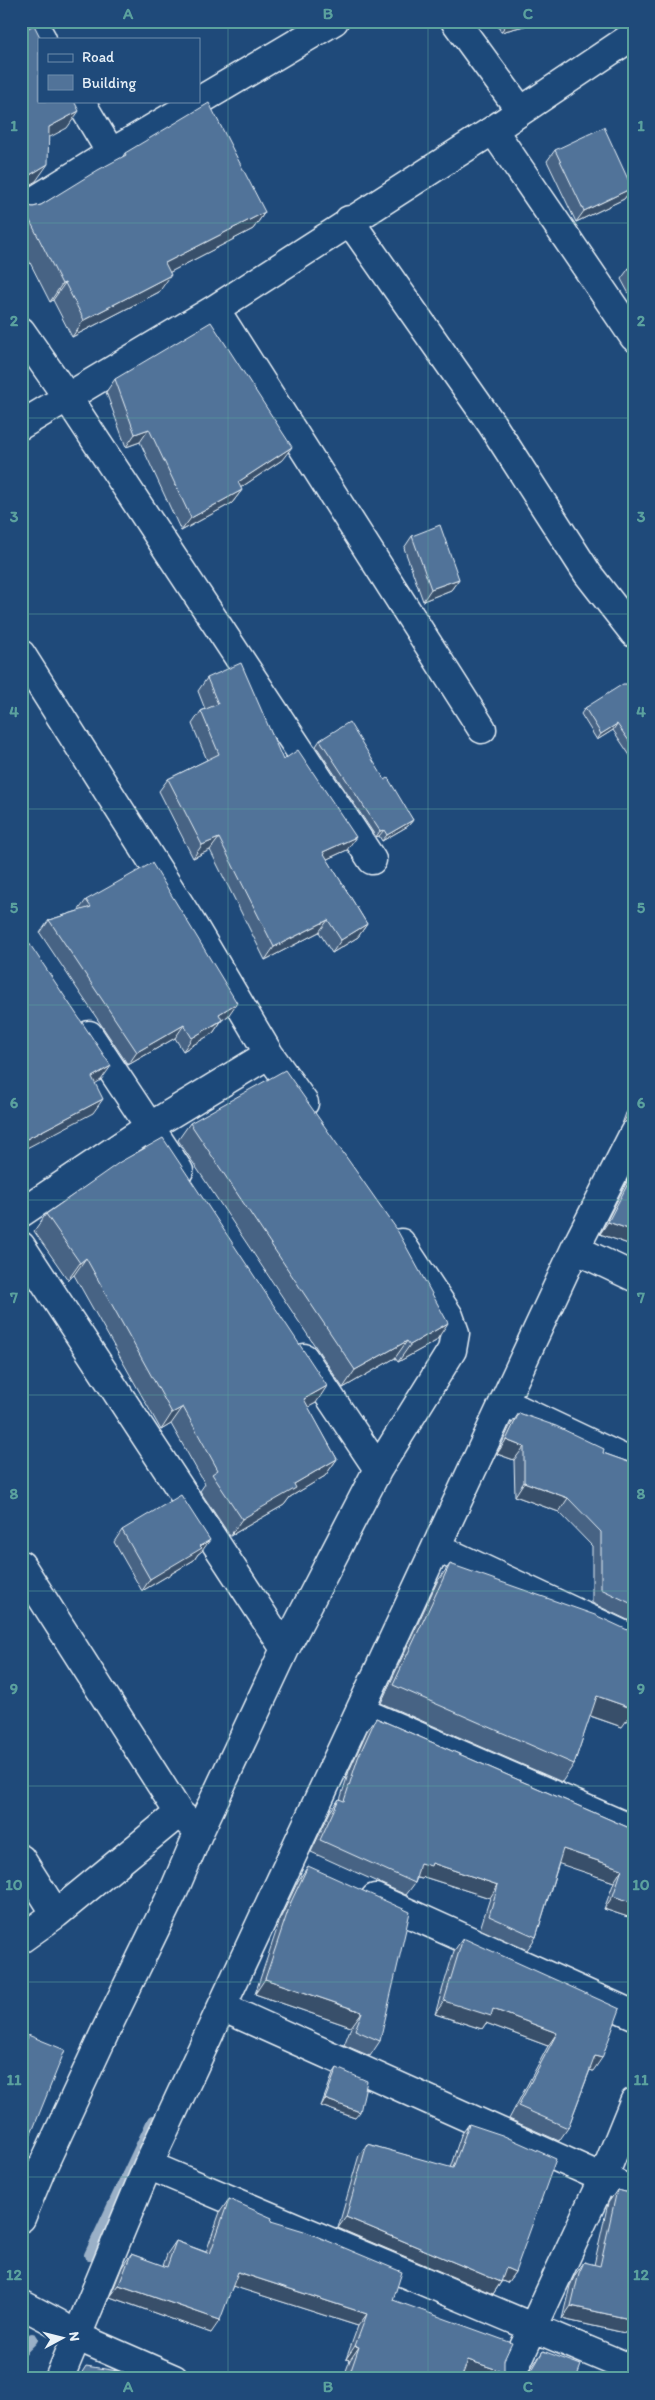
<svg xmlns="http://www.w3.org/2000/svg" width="655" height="2400" font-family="Itim,sans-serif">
<rect width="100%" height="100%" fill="#1f4a7a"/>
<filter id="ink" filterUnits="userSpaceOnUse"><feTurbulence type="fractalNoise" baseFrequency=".02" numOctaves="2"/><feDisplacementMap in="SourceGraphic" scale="10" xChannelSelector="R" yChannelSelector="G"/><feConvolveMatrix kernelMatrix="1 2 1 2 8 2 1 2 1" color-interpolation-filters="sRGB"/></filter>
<g filter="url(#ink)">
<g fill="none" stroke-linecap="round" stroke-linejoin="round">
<path stroke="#9ab0c7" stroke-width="12" d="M90,2255l63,-134
M21,2350l11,-11"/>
<defs>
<path id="minor" d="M32,21l10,18
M455,21l65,89
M80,101l31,52
M493,130l141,207
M21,209l90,-56 223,-132
M349,220l142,203 97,151 46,59
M215,309l267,420
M21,331l46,66 305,463
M21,425l194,-116 278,-179 141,-95
M21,654l171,270 77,130 35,49
M89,1035l90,136
M21,1213l128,-86 120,-73
M21,1246l264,403
M575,1249l59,28
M304,1358l74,111
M505,1403l129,61
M436,1547l198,93
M21,1565l158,248 20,19
M360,1711l274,119
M21,1859l35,55
M375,1898l259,117
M21,1939l35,-25 123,-101
M222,2007l412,185
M148,2165l486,205
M21,2218l20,-48 65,-140 69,-142 24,-56 86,-183 93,-180 74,-119 3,-17 -6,-17 -48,-73
M59,2379l89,-214 427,-916 59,-116
M509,2379l94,-201 31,-76"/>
<path id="tertiary" d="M21,2304l36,19 21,14 96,42"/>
</defs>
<use href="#minor" stroke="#e8f1f8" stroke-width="31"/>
<use href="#tertiary" stroke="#e8f1f8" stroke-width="31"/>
<use href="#minor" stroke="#1f4a7a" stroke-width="28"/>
<use href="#tertiary" stroke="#1f4a7a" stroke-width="28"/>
</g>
<path fill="#466384" stroke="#e8f1f8" d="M495,21h48l-42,11z
M555,150l76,36 3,-4v8l-2,-3 -8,12 -48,23 -29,-61z
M125,153l140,59 -12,17 -83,43 -11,20 -87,45 -19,-37 -3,2 -29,-57v-44l4,4 8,2 8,-2 81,-47z
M634,265v38l-13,-24 8,-11z
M115,379l167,81 -42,28 2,2 -10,13 -51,28 -41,-89 -14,5 -20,-55z
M412,536l47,43 -8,11 -28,11 -19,-53z
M207,678l76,82 64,90 -20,9 40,65 -9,13 -26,16 -13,-21 -54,28 -55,-110 -17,8 -34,-67 9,-12 39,-19 -15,-36 9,-13 4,-2 -7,-18z
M634,684v76h-1l-20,-30 -16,10 -16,-26 4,-6z
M320,740l65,40 28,40 -5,6 -26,15 -3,-5 -3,1 -60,-91z
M86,900l142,116 -6,4 -9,13 -30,18 -8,-13 -47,27 -88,-132 9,-13 29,-9z
M634,1102v16l-1,-1 -11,7 4,-11z
M190,1123l246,218 -38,21 -3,-4 -52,30 -165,-248z
M634,1168v78l-34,-12z
M46,1214l270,189 -8,4 29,52 -12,17 -35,21 -6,8 -54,31 -30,-45 5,-7 -34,-60 -10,6 -87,-155 -6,5 -34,-49z
M519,1413l84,40 31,11v159l-42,-20v-57l-33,-34 -44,-16 -1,-36 -17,-6 13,-28z
M122,1530l80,21 -4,3 -4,6 -52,31 -28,-49z
M450,1564l172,163 -32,-11 -16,48 -12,18 -181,-79 56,-121z
M376,1718l258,112v89l-30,-10 10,-27 -55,-19 -23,74 -9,13 -47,-21 10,-31 -66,-21 -2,2 -5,-1 -2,5 -9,12 -95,-43 19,-40 9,-13 1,1 9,-29 18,-40z
M308,1866l72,175 -10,15 -26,-11 7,-18 -96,-33 26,-77 17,-36z
M463,1938l130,133 -3,-1 -22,58 -9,13 -50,-22 39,-73 -62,-23 -4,6 -47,-15 19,-63z
M28,2035l-7,124v-114z
M337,2068l18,50 -34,-12 12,-32z
M469,2124l46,148 -8,11 -5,-2 -9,13 -155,-66 21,-73 8,-11 83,24 11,-33z
M617,2190l17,4v141l-72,-16 8,-33 5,-11 9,-13 10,3 14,-62z
M229,2199l42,22 122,79 111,60 -5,19h-22l-15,-5 -1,5h-118l7,-19 -4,-1 12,-33 -125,-40 -22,47 -101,-36 12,-30 9,-13 32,12 4,-12 9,-13 30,11 14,-40z
M543,2351l33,28h-51l7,-12z"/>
<path fill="#39506b" stroke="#e8f1f8" d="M509,21h34l-42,11z
M79,111l-12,17 -30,16 12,-17z
M48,164l-12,17 -15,9v-8l4,-4z
M632,188l-8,11 -48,23 8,-11z
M265,212l-12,17 -100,52 12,-18z
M171,275l-12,17 -87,45 12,-17z
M65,283l-12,17 -3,2 12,-18z
M149,429l-9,13 -14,5 9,-13z
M292,447l-10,13 -54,36 10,-14z
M242,490l-10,13 -51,28 10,-13z
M459,579l-8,11 -28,11 8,-12z
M617,724l-4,6 -16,10 4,-6z
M413,820l-5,6 -26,15 5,-6z
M384,830l-5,6 -3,1 4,-6z
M356,837l-9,13 -33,15 9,-13z
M219,838l-9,12 -17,8 9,-13z
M328,920l-9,12 -54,28 9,-13z
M367,924l-9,13 -26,16 9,-13z
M237,1003l-9,13 -18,12 9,-14z
M222,1020l-9,13 -30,18 9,-13z
M184,1025l-9,13 -47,27 9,-13z
M111,1066l-10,14 -19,12 10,-15z
M103,1099l-10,14 -72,38v-9z
M634,1110v8l-1,-1 -11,7 8,-12z
M608,1222l26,9v15l-34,-12z
M86,1258l-12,17 -6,5 12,-17z
M448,1323l-12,18 -38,21 12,-17z
M407,1341l-12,17 -52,30 12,-18z
M327,1386l-11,17 -24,13 12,-17z
M183,1407l-12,17 -10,6 11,-17z
M506,1440l18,7 -10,13 -17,-6z
M337,1459l-12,17 -35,21 -6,8 -54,31 12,-17 52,-35z
M524,1482l44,16 -9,14 -44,-16z
M210,1540l-8,11 -4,3 -4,6 -52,31 8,-12 50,-33z
M597,1696l37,13v1l-12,17 -37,-13z
M563,1849l59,20 -8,13 -60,-20z
M420,1863h12l66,22 -8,13 -66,-21 -2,2 -11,-3z
M613,1896l21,7v16l-30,-10z
M265,1979l97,33 -11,15 -96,-33z
M444,2001l49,8 64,24 -9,13 -62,-23 -4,6 -47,-15z
M595,2056l7,2 -9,13 -7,-2z
M325,2099l35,13 -5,6 -34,-12z
M346,2217l155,65 -8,12 -155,-66z
M506,2268l9,4 -8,11 -9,-4z
M238,2272l129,42 -9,12 -129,-41z
M119,2285l101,35 -9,13 -101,-36z
M571,2306l63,14v15l-72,-16z
M355,2346l4,1 -9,13 -4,-1z
M468,2360l36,12 -5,7h-22l-18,-6z"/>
<path fill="#517399" stroke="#e8f1f8" d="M21,24l4,6 9,-5 7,14h-2v62h35l5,10 -30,16 -1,37 -23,14 -4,4z
M209,103l56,109 -100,51 6,12 -87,45 -19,-37 -3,1 -41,-81v-2l4,4 8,2 8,-2 57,-35 28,-15 -1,-2z
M604,127l28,61 -48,23 -29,-61z
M634,265v12l-5,-9z
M211,322l81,125 -54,35 4,8 -51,28 -42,-89 -14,5 -20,-55z
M440,525l19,54 -28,10 -19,-53z
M241,663l42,97 15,-10 58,87 -33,15 44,72 -26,16 -13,-20 -54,27 -55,-109 -17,7 -34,-66 51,-25 -18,-43 17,-7 -11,-26z
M623,684h11v64l-17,-24 -16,10 -16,-26z
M349,722l36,58 3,-2 25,42 -26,15 -3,-5 -4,1 -60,-91z
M152,863l85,140 -18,11 3,6 -30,18 -8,-13 -47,27 -88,-132 42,-13 -5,-7z
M21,931l90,135 -19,11 11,22 -82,43z
M285,1070l111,158 52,95 -38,22 -3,-4 -52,29 -165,-247z
M634,1102v8l-4,2z
M163,1138l164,248 -23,13 33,60 -43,25 2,4 -54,31 -30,-45 6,-4 -35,-63 -11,6 -86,-155 -6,5 -34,-49 74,-52z
M634,1172v59l-26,-9z
M519,1413l37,13 48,23 -1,4 31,11v141l-33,-16v-57l-33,-34 -44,-16v-35l-18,-7z
M181,1495l29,45 -10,6 2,2 -52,31 -28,-49z
M450,1564l145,51 39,18v76l-37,-13 -23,68 -181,-79z
M376,1718l258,112v73l-21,-7 9,-27 -59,-20 -27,88 -47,-21 9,-31 -66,-22 -1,3 -11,-3 -5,20 -95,-43 19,-41 5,2 14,-43z
M308,1866l102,46 -30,129 -25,-11 7,-18 -97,-33 26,-77z
M463,1938l157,71 -18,49 -7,-2 -27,72 -50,-22 39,-73 -64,-24 -2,7 -47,-15z
M28,2035l37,15 -44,109v-107z
M337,2068l30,13 -7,31 -35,-13z
M469,2124l33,11 54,24 -41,113 -9,-4 -5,14 -155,-65 21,-73 86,24z
M617,2190l17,4v126l-63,-14 8,-33 5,-11 16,4z
M229,2199l43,19 -1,3 33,10 98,41 -9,28 119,43 -8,17v12l-36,-12 -7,19h-113l11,-32 -4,-1 12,-32 -129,-42 -18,48 -101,-35 12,-31 36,13 9,-26 34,13z
M543,2351l38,14 -5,14h-45v-1l-3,-1z
M86,2366l38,6 -1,7h-51l7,-2z"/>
</g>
<path fill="none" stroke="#5ba19e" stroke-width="1" stroke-opacity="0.55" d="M228,21v2358M428,21v2358M21,223h613M21,418h613M21,614h613M21,809h613M21,1005h613M21,1200h613M21,1395h613M21,1591h613M21,1786h613M21,1982h613M21,2177h613"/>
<rect width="655" height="2400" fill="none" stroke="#1f4a7a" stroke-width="55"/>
<rect x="38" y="38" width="162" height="65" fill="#1f4a7a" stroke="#6f8dac"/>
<rect x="48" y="54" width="25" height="8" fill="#1f4a7a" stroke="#6f8dac"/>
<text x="82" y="62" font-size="15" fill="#e8f1f8">Road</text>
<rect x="48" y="75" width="25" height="15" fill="#517399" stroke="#6f8dac"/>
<text x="82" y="88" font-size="15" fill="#e8f1f8">Building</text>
<g transform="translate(62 2338) rotate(83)" stroke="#1f4a7a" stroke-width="4" paint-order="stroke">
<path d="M0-4L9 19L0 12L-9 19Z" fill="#e8f1f8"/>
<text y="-8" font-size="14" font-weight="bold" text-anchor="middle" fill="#e8f1f8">N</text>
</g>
<rect x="28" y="28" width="600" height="2344" fill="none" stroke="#5ba19e" stroke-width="2"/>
<g font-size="16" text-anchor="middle" font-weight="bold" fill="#5ba19e">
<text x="128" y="19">A</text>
<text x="328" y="19">B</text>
<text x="528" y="19">C</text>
<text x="14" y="131">1</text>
<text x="641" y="131">1</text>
<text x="14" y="326">2</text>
<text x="641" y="326">2</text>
<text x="14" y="522">3</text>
<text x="641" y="522">3</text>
<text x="14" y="717">4</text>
<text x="641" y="717">4</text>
<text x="14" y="913">5</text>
<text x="641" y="913">5</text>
<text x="14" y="1108">6</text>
<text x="641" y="1108">6</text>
<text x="14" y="1303">7</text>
<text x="641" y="1303">7</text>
<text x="14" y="1499">8</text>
<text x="641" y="1499">8</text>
<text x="14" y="1694">9</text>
<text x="641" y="1694">9</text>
<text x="14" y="1890">10</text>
<text x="641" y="1890">10</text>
<text x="14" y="2085">11</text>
<text x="641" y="2085">11</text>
<text x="14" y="2280">12</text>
<text x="641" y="2280">12</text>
<text x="128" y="2392">A</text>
<text x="328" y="2392">B</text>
<text x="528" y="2392">C</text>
</g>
</svg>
